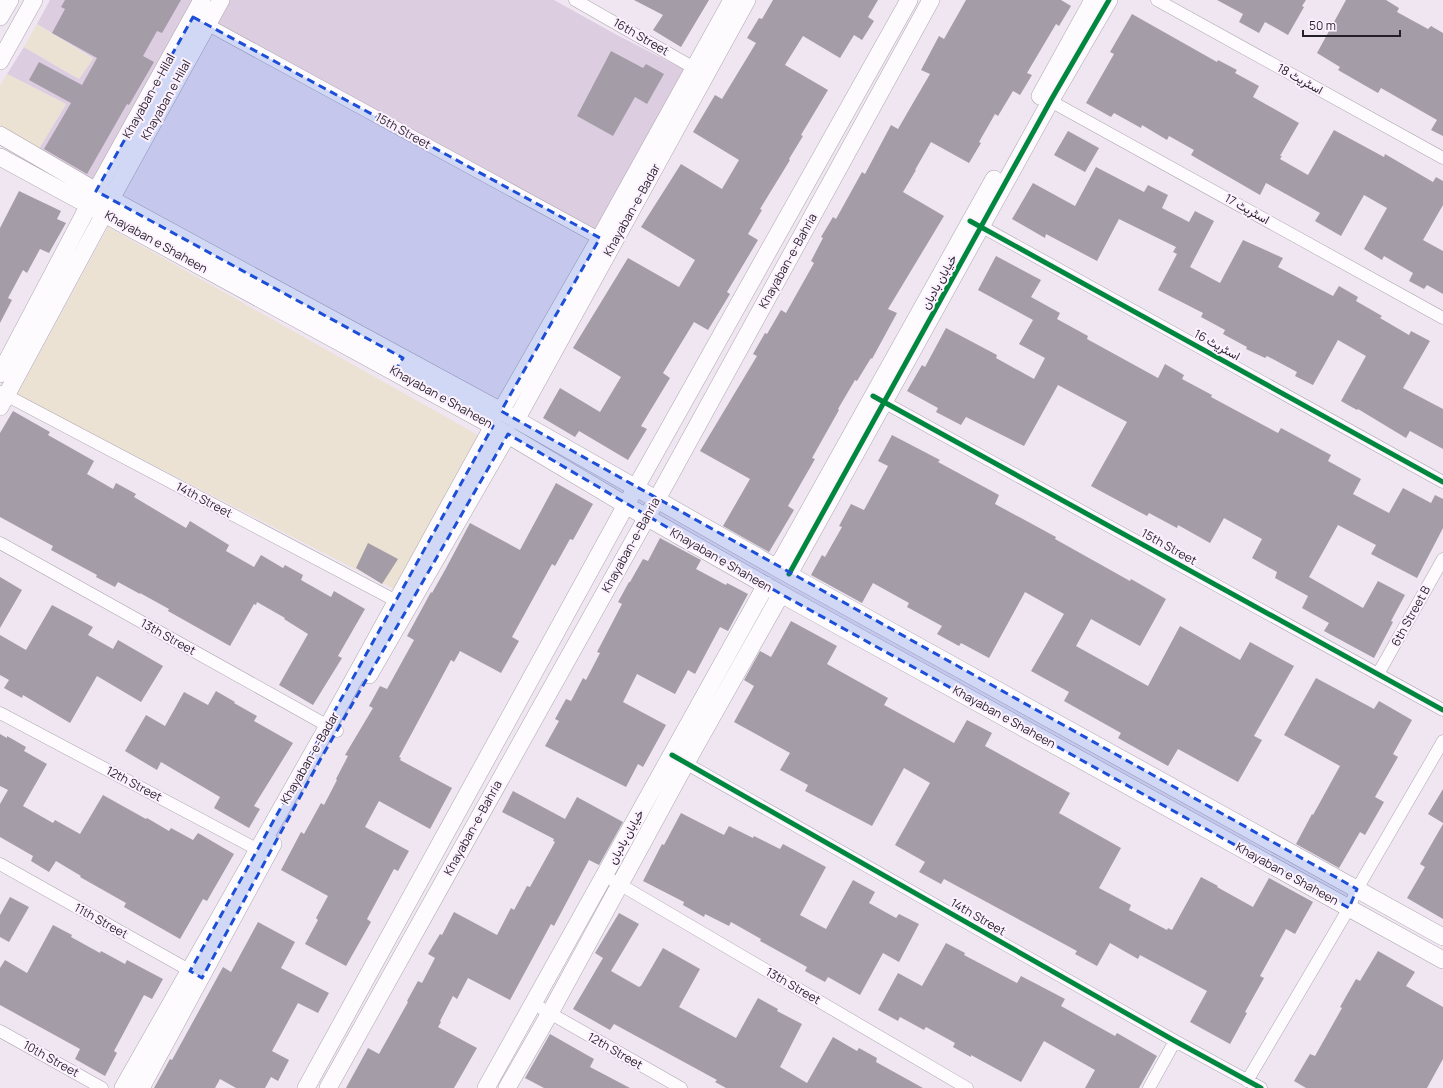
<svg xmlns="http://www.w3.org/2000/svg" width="1443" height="1088" font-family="Manrope,Vazirmatn,sans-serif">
<rect width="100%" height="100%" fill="#efe6f2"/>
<path fill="#dccde0" d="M50,0h144l-100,186 -57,-34 29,-48 -59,-30 17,-27 55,32 14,-21 -56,-34z
M226,0h328l61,34 70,36 -88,162 -385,-209z"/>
<path fill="#ebe2d3" d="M37,24l56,35 -14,20 -55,-32z
M7,74l59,30 -29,48 -37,-22v-44z
M108,227l370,208 -84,154 -377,-194z"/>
<path fill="#a49ca7" d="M65,0h116l-19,33 -5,-2 -14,25 11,6 -25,43 -2,-1 -40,70 -43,-25 27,-46 -42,-23 10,-18 43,23 15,-27 -45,-25 13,-24 -4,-2z
M634,0h75l-28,47 -28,-17 10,-15z
M773,0h105l-10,17 6,4 -12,19 -8,-5 -14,23 -37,-22 -18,29 43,25 -27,45 2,1 -14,23 1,1 -30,49 2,1 -14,24 10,6 -31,52 3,2 -22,36 -14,-8 -31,51 7,5 -29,48 6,3 -19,31 -49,-29 -4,6 -32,-19 17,-30 40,24 21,-35 -48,-29 55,-90 51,29 16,-27 -54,-33 40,-63 41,25 17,-29 -46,-28 22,-37 7,4 34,-56 -9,-5 12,-20 3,1z
M966,0h95l10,6 -12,20 -3,-2 -29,49 5,2 -12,20 -7,-4 -15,25 -3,-2 -16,28 2,1 -12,20 -38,-21 -16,28h1l-13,22 41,24 -56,93 9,4 -25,46 -1,-1 -14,23 -2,-1 -17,29 1,1 -27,48 3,1 -27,47 6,4 -25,42 -46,-26 27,-47 -50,-28 57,-95 -4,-2 12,-21 2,1 14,-24 5,3 28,-50 -3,-2 12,-23 -2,-1 12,-20 3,2 26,-47 3,2 26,-49 7,4 15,-26 17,-29 -9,-4 18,-34 5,3z
M1217,0h89l-4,6 2,1 -16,28 -23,-13 -6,11 -20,-11 4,-8z
M1346,0h40l13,8 -2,4 31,17 3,-3 12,7v103l-12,-6 6,-10 -56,-32 -3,5 -40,-23 2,-3 -23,-14z
M1132,14l85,48 1,-2 19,10 -2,3 24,13 -6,11 46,26 -19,33h2l-2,3 28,16 26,-45 50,27 1,-3 48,28 3,-5 7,4v24l-20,35 20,11v43l-16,-9 -3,4 -15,-8 4,-8 -29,-17 -2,4 -18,-11 23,-41 -23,-13 -23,41 -26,-15 5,-8 -54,-30 -6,12 -69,-40 3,-5 -25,-14 -2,4 -25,-15 -1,3 -27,-15 -3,4 -25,-14 28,-49 -4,-2z
M611,51l32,17 3,-4 18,10 -17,30 -12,-7 -22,39 -36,-20z
M1068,131l31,17 -14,24 -31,-17z
M1096,167l48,25 4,-7 20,10 -6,13 27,14 6,-11 19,10 -24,46 30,16 23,-43 40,18 -5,9 55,29 6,-10 19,11 -2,4 26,15 -2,2 29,17 2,-4 19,10 -27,47 40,21v40l-33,-18 -4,7 -48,-29 -1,1 -16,-9 25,-45 -28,-16 -25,45 -18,-9 2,-4 -30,-16 -2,2 -19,-9 1,-2 -24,-13 2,-4 -24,-13 2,-4 -45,-23 19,-36 -4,-2 3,-5 -57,-28 -22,42 -51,-27 -1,4 -33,-19 21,-36 42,23z
M19,191l42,20 -4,8 9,4 -17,30 -9,-4 -13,24 -4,-3 -15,28 4,2 -12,23v-95z
M996,256l45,24 -10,17 29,16 -3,6 31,17 -1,3 71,39 7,-14 19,11 -2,4 30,16 -1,2 67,36 3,-5 50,27 -3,6 33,18 -8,15 36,19 14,-25 28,15 4,-8 8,4v29l-26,50 -46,-24 5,-9 -38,-20 -29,52 54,31 15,-27 27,14 -14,26 2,1 -19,36 -50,-27 5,-8 -27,-15 6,-12 -33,-18 2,-6 -25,-14 10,-19 -38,-21 -14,25 -32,-18 -1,3 -28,-15 -2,3 -56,-30 36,-64 -69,-37 -34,61 -58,-29 -5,8 -25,-13 2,-4 -31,-17 15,-26 3,2 21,-39 51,27 -1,3 38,21 11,-21 -26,-14 14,-24 -55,-30z
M13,411l37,21 -2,3 46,26 -7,13 26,15 3,-6 20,11 -2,3 52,31 4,-7 39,24 -3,6 28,16 7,-12 22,13 2,-3 18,10 -2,5 30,17 3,-6 31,18 -27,47 4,2 -29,47 -34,-20 29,-51 -24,-15 1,-1 -28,-16 -1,3 -2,-1 -24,42 -62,-35 1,-2 -29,-16v1l-22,-12 -3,5 -19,-10 1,-2 -46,-25 2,-4 -53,-29v-84z
M892,435l48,25 -2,2 61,33 -4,9 61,33 -1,2 75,42 1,-2 35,20 -26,47 -49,-27 -15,27 72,40 32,-60 60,34 10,-18 44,24 -40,70 8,4 -24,42 -60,-33 -10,17 -50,-28 3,-5 -57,-32 5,-9 -38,-21 33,-57 -39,-22 -36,66 -28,-15 -2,3 -22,-12 5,-8 -35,-19 2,-4 -36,-20 -11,20 -51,-28 11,-20 3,2 17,-30 -3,-1 12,-22 13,6 24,-44 -10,-5z
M556,483l37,21 -20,36 -3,-1 -15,27 -3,-2 -40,73 7,4 -18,32 -41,-22 -6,11 -3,-2 -52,97 2,1 -1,2 52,28 -22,41 -51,-28 -14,26 44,24 -11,20 -4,-2 -27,50 4,3 -25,44 -41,-22 13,-24 -2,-2 12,-22 -47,-26 20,-38 3,2 17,-31 3,2 13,-25 -1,-1 12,-23 -3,-1 28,-47 -4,-2 11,-20 7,3 27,-49 -7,-4 24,-44 1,1 13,-23 25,-47 50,27z
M660,538l41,22 -5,9 30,16 1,-2 21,11 -20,37 -8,-4 -25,47 -7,-4 -13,24 -38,-20 -14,28 43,23 -23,42 -5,-3 -12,23 -81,-41 14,-25 -4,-2 11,-20 5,2 12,-23 3,2 14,-27 -3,-1 25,-48 -4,-2 11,-20h1l13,-23 5,2z
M368,543l30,16 -16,25 -26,-16z
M0,577l22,13 -22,38z
M52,605l41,22 -5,8 25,14 5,-9 45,26 -22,36 -44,-26 -27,47 -47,-28 -1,3 -18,-10 5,-8 -9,-5v-40l26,15z
M791,621l46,25 -10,18 61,34 -4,7 70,38 13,-23 25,13 -7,13 85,47 -11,20 62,35 -22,40 32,17 -2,5 38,20 1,-2 4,2 29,-53 17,9 -1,1 36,20 16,-29 44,24 -18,32 -9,-5 -26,47 4,2 -19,34 2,1 -17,31 -40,-22 17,-31 -67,-36 -2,4 -28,-16 -13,23 -22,-12 2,-3 -133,-72 -3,5 -22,-12 6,-10 -30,-17 35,-62 -26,-15 -32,58 -67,-35 3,-6 -28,-15 10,-17 -56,-31 20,-36 -10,-6 16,-29 11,6z
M1316,678l58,31 5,-8 33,19 -19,34 5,3 -23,40 9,5 -19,33 -5,-3 -21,36 -43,-24 16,-30 1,1 27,-49 -56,-31z
M216,691l19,11 -1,1 23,13 -3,5 39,22 -39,63 6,3 -11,19 -35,-20 6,-11 -59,-35 -4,8 -32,-19 21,-36 19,11 19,-34 24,13z
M0,734l7,4v-2l19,11 -2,4 23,13 -24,42 30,17 2,-3 25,14 23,-39 43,24 1,-1 22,13 2,-3 22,12 5,-7 36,21 -27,47 -4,-2 -23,40 -56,-32 2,-4 -46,-26 1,-1 -25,-15 -7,11 -18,-11 2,-5 -33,-19v-33l8,-14 -8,-4z
M1443,789v34l-15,-9z
M513,791l52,28 12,-22 46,25 -24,43 -10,-5 -35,66 -3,-2 -41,76 -42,-22 -11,21 -4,-3 -13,25 1,1 -3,5 39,21 -23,40h-108l22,-40 11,6 29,-52 -1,-1 11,-20 4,2 13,-25 -7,-4 12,-20 2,1 12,-23 43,23 14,-27 3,2 13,-24 3,1 25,-45 -2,-1 1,-2 -52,-27z
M681,813l43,22 5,-9 24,12 1,-2 26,13 3,-5 43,23 -26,48 26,14 27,-49 22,12 -6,11 27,15 3,-4 20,10 -20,38 -16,-9 -23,42 -32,-18 -3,5 -20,-11 2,-4 -47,-26 1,-2 -30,-17 -2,4 -24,-12 -1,3 -21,-12 1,-3 -41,-21 19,-37 2,1z
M1443,824v95l-36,-21 18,-31 -5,-3z
M10,897l19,10 -20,35 -9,-5v-22z
M619,913l20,11 -28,47 28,16 1,-1h1l22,-38 37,21 -21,38 57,31 22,-40 20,11 -1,2 25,13 -22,43 27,16 26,-46 24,14 2,-3 18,10 -1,4 47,26h-197l-11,-6 2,-2 -103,-56 -4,6 -37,-21 30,-51 -8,-5z
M258,922l37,20 -14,26 48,25 -11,20 -20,-10 -26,48 17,9 -11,21 -7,-4 -6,11h-29l-16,-9 -5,9h-61l16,-29 2,1 51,-93 8,5z
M53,925l19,10 -1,2 29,16 1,-2 24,13 2,-4 36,19 -11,20 -8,-4 -30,56 3,2 -12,23 -30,-17 5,-10 -80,-44v-37l5,-8 22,13z
M946,943l19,10 -1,2 53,28 4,-7 25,13 19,10 -4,7 54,30 2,-3 40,23 -18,32h-54l10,-18 -51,-29 -23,41 -50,-27v2l-18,-10 2,-4 -29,-16 -2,3 -24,-13 -2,4 -20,-11 20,-37 24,13z
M1378,951l37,21 -9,14 37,21v52l-16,29h-121l-12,-7 16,-27 5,2 27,-48 -2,-1 16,-28 4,2z
M550,1034l44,25 -4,8 40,21h-86l-19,-10z"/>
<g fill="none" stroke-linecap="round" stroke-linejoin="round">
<defs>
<path id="street" d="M575,0l126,72
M1157,0l286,158
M201,21l405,221
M1045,98l398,220
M975,223l468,259
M0,392l402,212
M878,399l565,311
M0,543l337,188
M1378,674l65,-115
M0,713l264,140
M680,760l495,281 86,47
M0,864l196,110
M614,881l353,207
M534,1004l147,84
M0,1031l102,57
M1247,1081l102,-173 8,-19 86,-148
M1149,1088l26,-47"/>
<path id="secondary" d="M0,17l10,-17
M0,61l34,-61
M1040,96l53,-96
M0,135l96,56 405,220 276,157 666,369
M0,157l493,269 153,91 135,77 662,366
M96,191l106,-191
M111,199l110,-199
M0,374l89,-169
M0,407l104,-193
M501,411l99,-173 132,-238
M516,420l231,-420
M777,568l217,-389
M789,574l262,-474 58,-100
M369,675l139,-241
M123,1088l205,-362 165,-300
M141,1088l132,-244
M306,1088l320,-583 283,-505
M328,1088l329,-589 274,-499
M486,1088l280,-503
M507,1088l43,-75 136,-250 95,-169"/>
</defs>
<use href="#street" stroke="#ada6af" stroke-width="13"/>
<use href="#secondary" stroke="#ada6af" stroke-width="18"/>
<use href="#street" stroke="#fdfbfd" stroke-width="12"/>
<use href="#secondary" stroke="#fdfbfd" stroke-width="17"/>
<defs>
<path id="cycleway" d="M970,221l473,261
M873,396l570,314
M789,574l262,-474 58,-100
M672,755l503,286 86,47"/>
</defs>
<use href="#cycleway" stroke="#fcf1ff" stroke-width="8"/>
<use href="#cycleway" stroke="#00873e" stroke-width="5"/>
</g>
<path fill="#1d4ed8" fill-opacity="0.2" stroke="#1d4ed8" stroke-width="3" stroke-dasharray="8 5" stroke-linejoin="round" d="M193,17l407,221 -99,173 856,478 -8,19 -568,-314 -273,-160 -188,326 -118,218 -12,-7 303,-545 -99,-54 9,-14 -307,-167z"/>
<g text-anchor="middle" stroke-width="4" stroke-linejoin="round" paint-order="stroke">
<g font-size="12" fill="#251f27" stroke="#fcf1ff">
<text transform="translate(641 37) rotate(30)" y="4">16th Street</text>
<text transform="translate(1300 79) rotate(29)" y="4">اسٹریٹ 18</text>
<text transform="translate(149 96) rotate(-61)" y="4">Khayaban-e-Hilal</text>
<text transform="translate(166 100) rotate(-61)" y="4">Khayaban e Hilal</text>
<text transform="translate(403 131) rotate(29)" y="4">15th Street</text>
<text transform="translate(1247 209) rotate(29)" y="4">اسٹریٹ 17</text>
<text transform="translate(632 210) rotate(-61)" y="4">Khayaban-e-Badar</text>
<text transform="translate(156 242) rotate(29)" y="4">Khayaban e Shaheen</text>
<text transform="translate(788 261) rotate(-61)" y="4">Khayaban-e-Bahria</text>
<text transform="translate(939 282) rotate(-61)" y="4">خیابان بادبان</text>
<text transform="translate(1217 345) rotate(29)" y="4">اسٹریٹ 16</text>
<text transform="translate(441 397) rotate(29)" y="4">Khayaban e Shaheen</text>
<text transform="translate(204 500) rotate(28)" y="4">14th Street</text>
<text transform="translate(631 545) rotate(-61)" y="4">Khayaban-e-Bahria</text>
<text transform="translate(1169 547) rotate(29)" y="4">15th Street</text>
<text transform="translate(721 560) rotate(30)" y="4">Khayaban e Shaheen</text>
<text transform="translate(1411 616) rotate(-61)" y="4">6th Street B</text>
<text transform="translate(168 637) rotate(29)" y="4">13th Street</text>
<text transform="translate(1004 717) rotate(29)" y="4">Khayaban e Shaheen</text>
<text transform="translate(310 758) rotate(-60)" y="4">Khayaban-e-Badar</text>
<text transform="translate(134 784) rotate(28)" y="4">12th Street</text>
<text transform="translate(473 828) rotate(-61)" y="4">Khayaban-e-Bahria</text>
<text transform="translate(626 837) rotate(-61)" y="4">خیابان بادبان</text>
<text transform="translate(1287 874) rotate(29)" y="4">Khayaban e Shaheen</text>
<text transform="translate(978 917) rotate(30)" y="4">14th Street</text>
<text transform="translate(101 921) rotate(29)" y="4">11th Street</text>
<text transform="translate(793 986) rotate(30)" y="4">13th Street</text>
<text transform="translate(615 1051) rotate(30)" y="4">12th Street</text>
<text transform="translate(51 1059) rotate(29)" y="4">10th Street</text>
</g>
</g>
<path d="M1303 30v6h97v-6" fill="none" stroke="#251f27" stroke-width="2"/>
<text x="1309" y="30" font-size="12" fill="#251f27" stroke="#fcf1ff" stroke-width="3" paint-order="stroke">50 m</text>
</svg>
